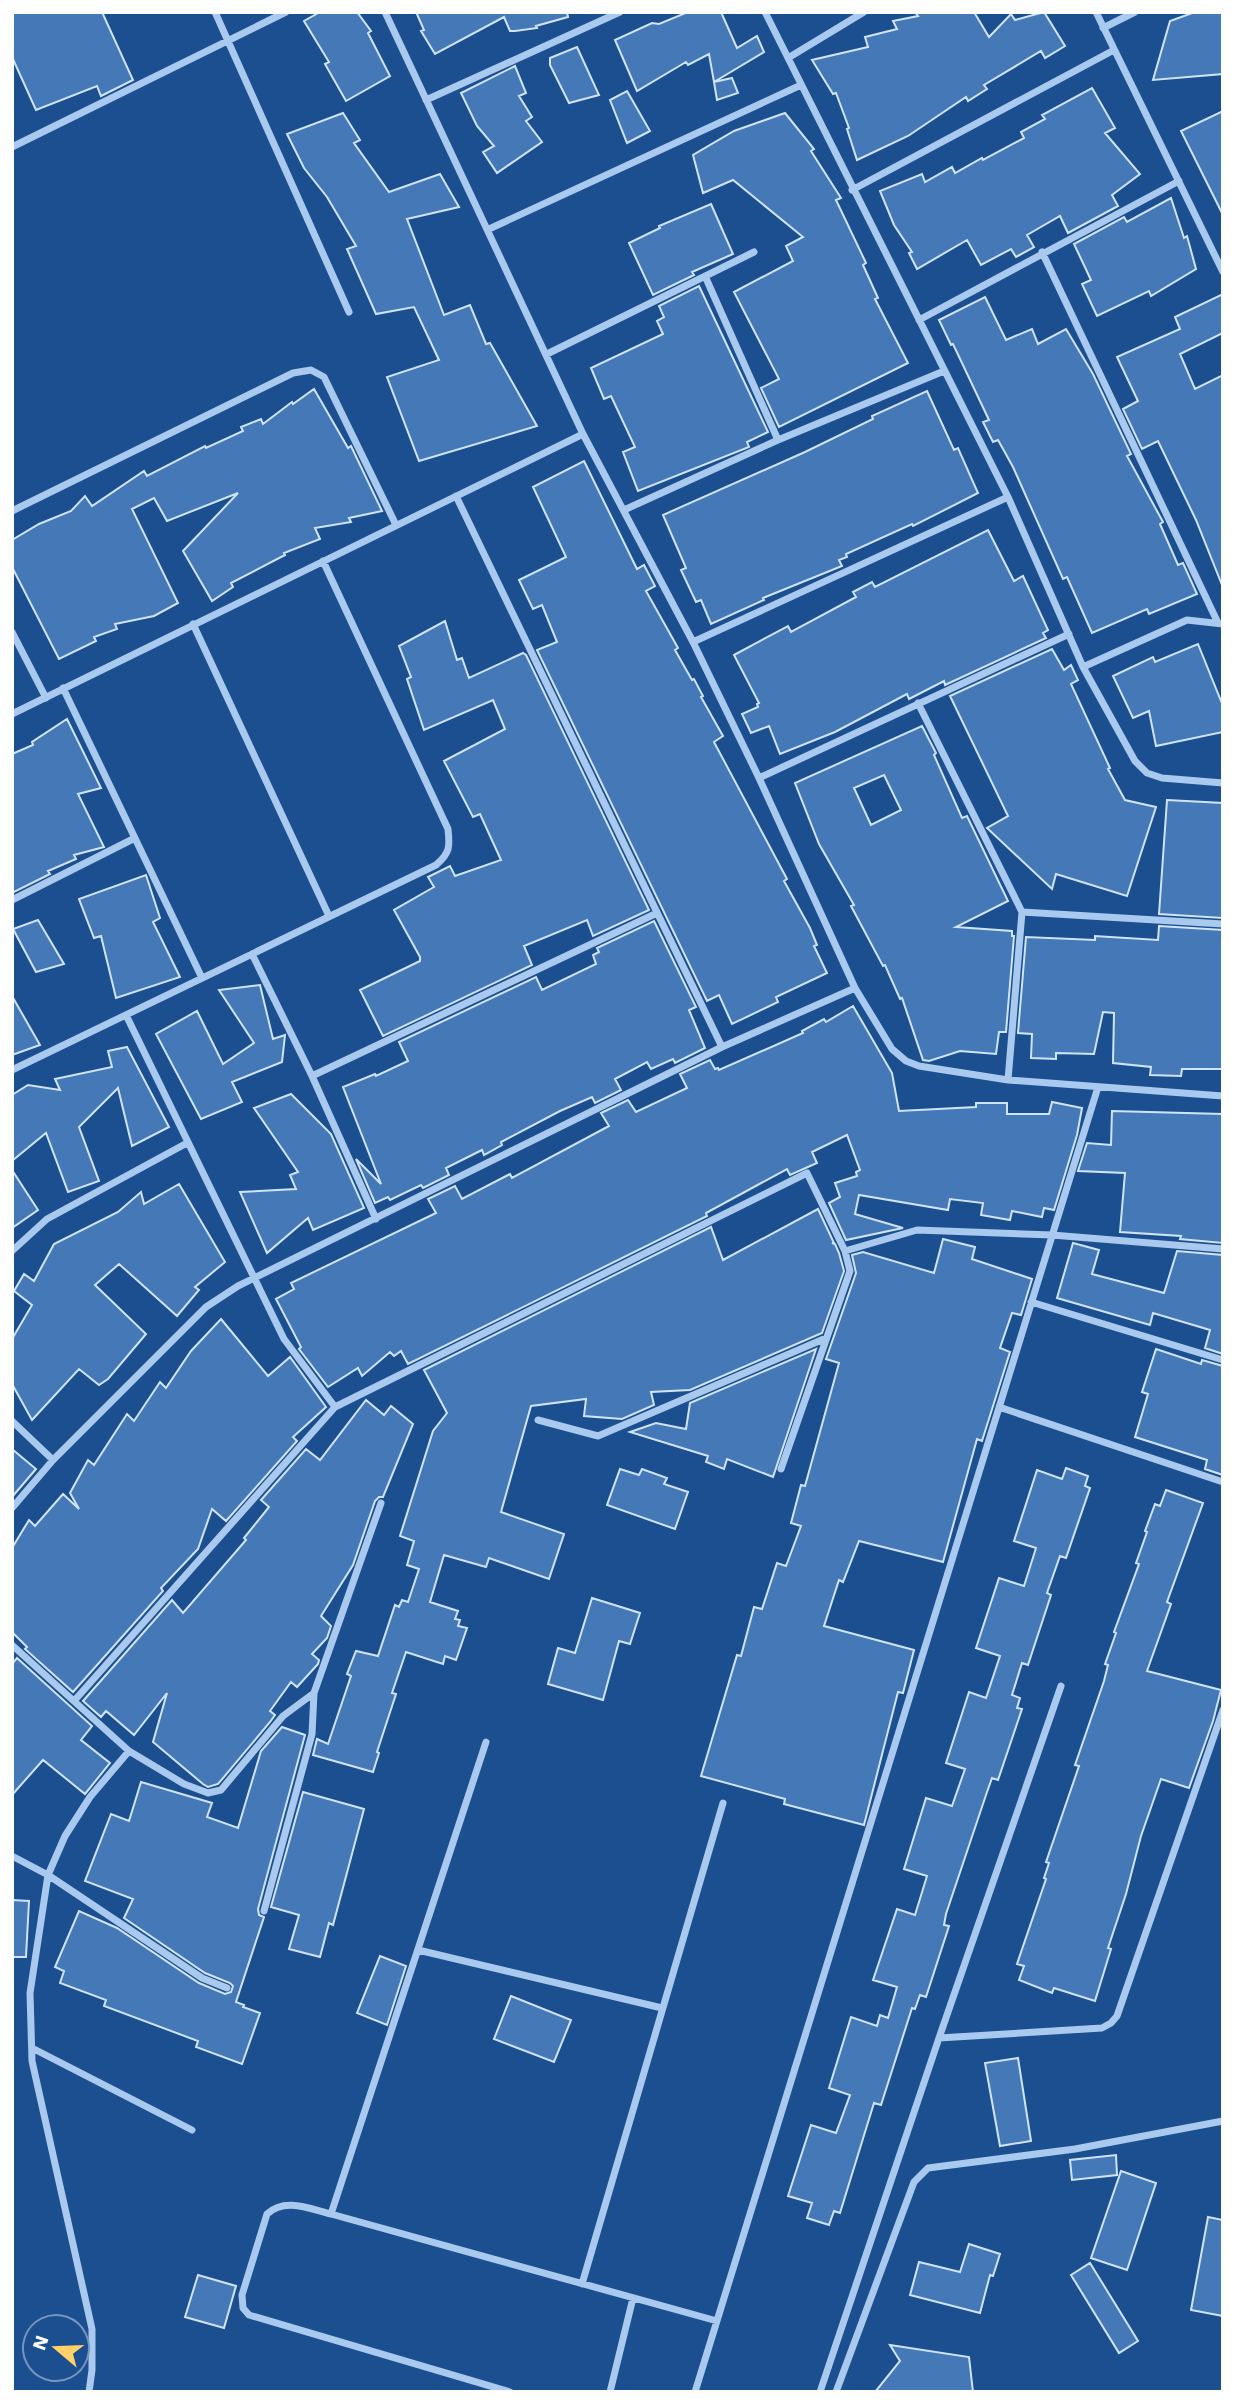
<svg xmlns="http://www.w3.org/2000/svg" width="1235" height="2404" font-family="'Work Sans',sans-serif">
<rect width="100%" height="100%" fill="#1b4f8f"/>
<path fill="#4478b7" stroke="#cfe3fa" stroke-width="2" fill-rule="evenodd" d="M12,12h90l31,68 -32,16 -4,-10 -61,24 -24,-53z
M320,12h37l14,19 -3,2 22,43 -44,25 -21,-37 4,-2 -25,-41z
M416,12h151l1,5 -32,9 1,2 -22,3h-5l-6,-14 -69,37 -14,-23 3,-1z
M688,12h33l16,36 20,-12 7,16 -50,30 -5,-28 -21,11 -2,-3 -49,29 -22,-51 37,-17 7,1z
M915,12h59l15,25 22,-23 4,6 29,-8 21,34 -20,12 -4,-7 -57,34 3,4 -19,12 -2,-4 -58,39 -51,24 -10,-31 2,-1 -13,-35 -3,1 -21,-34 56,-13 -3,-10 32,-8 -4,-8 25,-5z
M1195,12h28v62l-70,6 17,-59z
M577,47l22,48 -30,8 -19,-38v-7z
M515,66l11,27 -7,3 13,21 -6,4 16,21 -45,31 -14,-21 11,-6 -17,-20 -16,-33z
M732,78l6,15 -21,7 -3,-18z
M1092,88l23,40 -10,5 35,41 -28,21 6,11 -50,27 -8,-17 -33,19 7,12 -18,10 -5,-8 -30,16 -14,-25 -50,29 -8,-16 3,-1 -18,-27 -14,-34 42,-17 3,8 27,-15 3,6 27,-15 1,2 41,-22 -3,-6 24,-13 -3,-4z
M627,91l23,40 -23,12 -17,-43z
M1223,111v104l-42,-84z
M343,113l17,27 -6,3 35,49 51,-18 19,33 -52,12 37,96 26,-10 16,39 4,-1 47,83 -118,35 -32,-84 52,-17 -25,-53 -38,7 -29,-65 9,-3 -29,-49 -23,-29 -17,-34z
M785,113l29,36 -3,2 30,47 -5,2 30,63 -3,2 15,33 -3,1 33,64 -129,64 -18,-39 18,-9 -45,-87 59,-31 -7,-15 17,-9 -70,-57 -30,13 -10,-38 41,-24z
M1171,198l13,40 3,-2 9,33 -45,27 -2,-5 -52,25 -15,-32 9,-4 -17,-36 50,-27 3,5z
M711,204l22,50 -41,18 2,3 -41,20 -24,-52 31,-15 -1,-2z
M699,286l69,146 -21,10 2,5 -111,44 -15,-39 12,-5 -24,-51 -7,3 -13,-31 72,-34 -6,-13 7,-4 -5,-11z
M1223,294v39l-43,21 15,35 28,-14 -1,210 -26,-65 -38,-79 -16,8 -19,-40 15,-8 -21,-44 63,-28 -5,-12z
M985,297l21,43 26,-11 6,15 28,-15 27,45 38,80 -4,2 36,66 -3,2 18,41 5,-2 14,31 -48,20 -2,-5 -55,24 -25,-56 -4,2 -50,-112 -15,-27 -5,2 -10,-20 6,-2 -36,-76 -2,1 -12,-25z
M314,389l34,59 3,-2 31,65 -33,7 2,4 -36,6 5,11 -36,14 1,2 -54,28 2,4 -21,14 -29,-50 55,-58 -71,28 -13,-23 -22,11 46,94 -24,13 -39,8 2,5 -23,8 2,4 -37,18 -47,-92v-27l27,-16 32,-13 14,-15 7,10 52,-35 3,5 58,-30 1,2 37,-17 -2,-4 20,-8 2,5 29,-22 1,2z
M927,391l27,59 4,-2 20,45 -65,33 -1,-2 -66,30 1,3 -8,3 3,6 -79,32 1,2 -53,24 -10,-24 -5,2 -15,-32 5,-2 -23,-53 142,-63 68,-33 -1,-3z
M584,461l53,108 7,-4 11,21 -9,5 32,57 -3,2 17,30 2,-1 9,17 -2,1 22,39 -9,6 73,137 -3,2 26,47 7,17 -3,1 13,27 -51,24 2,5 -46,22 -13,-29 -12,6 -170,-351 20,-8 -15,-37 -9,4 -14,-29 47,-23 -33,-70z
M988,530l26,51 9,-5 25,54 -5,3 3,5 -101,47 -1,-4 -35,18 -2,-5 -72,38 -55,22 -11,-28 -18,7 -9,-19 16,-7 -1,-3 2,-1 -25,-48 54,-29 3,6 65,-35 -3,-5 19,-10 3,5z
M445,621l12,39 5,-2 7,20 54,-25 3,2 123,255 -56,26 -6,-16 -63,26 8,19 -149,71 -23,-46 60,-29v-4l-26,-47 40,-23 -6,-10 22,-11 5,10 46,-16 -21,-46 -7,3 -29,-56 61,-32 -12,-29 -69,30 -17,-51 4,-2 -12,-31z
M1198,644l25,62v26l-67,14 -7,-35 -16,7 -20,-42 40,-19 2,5z
M1052,649l12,21 7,-5 7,15 -7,4 39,84 -2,1 17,31 31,7 -29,89 -71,-22 -4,15 -65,-61 21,-12 -58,-120z
M67,719l34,69 -23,6 26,53 -30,8 2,4 -28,12 2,3 -38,19v-139l21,-9 -1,-3z
M922,726l14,27 -2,2 28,63 5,-2 41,85 -52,26 56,4v5h2l-8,96h-7l-3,22 -36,-3 -31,10 -6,-1 -21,-62 -2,1 -15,-34 -2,1 -32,-60 3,-1 -35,-61 -24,-61zM884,775l17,35 -30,15 -17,-37z
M1167,800l56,3v115l-64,-4z
M146,875l14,43 -7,4 27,55 -64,21 -15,-62 -7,2 -15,-39z
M38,920l26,44 -28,8 -23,-43z
M654,921l42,86 -7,3 16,38 -30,15 -2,-4 -22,10 -4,-7 -32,17 6,11 -26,13 -3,-6 -32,14 -59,31 1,3 -18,10 -2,-5 -36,18 3,7 -26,13 -2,-3 -31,15 -2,-3 -13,6 -19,-44 25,25 -38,-97 32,-13 1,2 32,-15 -9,-19 137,-65 6,13 54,-26 -3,-9 6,-3 -2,-4z
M1159,926l64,4v139h-41l-1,7 -31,-1 1,-8 -38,-4 1,-50 -11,-1 -9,42 -38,-1v6l-25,-1 1,-24 -14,-1 8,-96 69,3v-4l63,4z
M260,985l13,54 12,-4 -3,27 -50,20 10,20 -41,17 -45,-85 41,-23 26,53 31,-21 -35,-53z
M12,996l28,49 -28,10z
M853,1006l39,67 7,38 77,-4v-4h31v11h42l3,-12 30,6 -5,27 -23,75 -10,-2 -2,9 -30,-6 -2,9 -29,-5 2,-12 -33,-4 -2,11 -89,-15 -4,19 48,14 -57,12 -17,-37 11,-6 -5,-14 22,-7 -1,-4 4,-2 -13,-35 -35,17 5,11 -27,12 -3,-6 -81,44 1,3 -299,148 -7,-13 -7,5 -4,-4 -28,24 -4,-8 -30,19 -29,-38 2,-2 -25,-48 18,-10 -3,-6 145,-70 -8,-14 27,-13 7,13 48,-25 2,4 97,-52 -8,-13 27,-13 8,12 51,-24 -7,-14 30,-14 5,9 3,-1 1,2 84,-37 -1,-2 22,-12 2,3z
M127,1047l42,80 -37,19 -14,-58 -39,39 20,54 -31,11 -22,-59 -34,28v-66l16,-10 32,5 -5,-11 57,-12 -4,-16z
M291,1094l40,40 33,74 -51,22 -5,-12 -41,35 -27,-61 56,-3 -6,-14 8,-3 -44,-64z
M1112,1111l111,3v129l-43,-4 1,-3 -61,-4 5,-59 -47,-2 9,-28 24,2z
M12,1170l26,40 -26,18z
M179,1184l46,78 -30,25 4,3 -22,26 -58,-52 -24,21 51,49 -38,45 -9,6 -20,-16 -47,51 -20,-36v-45l20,-34 -18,-14 10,-17 10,7 20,-37 64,-32 23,-20 3,12z
M818,1209l16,34h-2l3,1 4,9 5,18 -22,62 -132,57 -39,2 3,13 -32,14 -38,-3 2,-17 -55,7 -30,106 63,22 -15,45 -60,-21 -3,9 -42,-12 -14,47 28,9 -3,8 5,1 -2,6 9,2 -11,32 -11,-4 -2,8 -37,-12 -14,41 4,1 -19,58 2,1 -6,19 -60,-17 4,-16 11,5 23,-68 -4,-2 9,-23 22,5 17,-51 4,2 3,-7 6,2 11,-33 -12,-4 7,-24 -14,-5 33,-105 14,-18 -23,-43 287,-143 12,33z
M943,1239l32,8 -3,12 60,20 -11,36 -9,-2 -12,35 10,4 -28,89 -5,-2 -34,123 -84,-21 -16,41 -4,-2 -15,46 90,24 -11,43 -5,-1 -34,133 -80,-21 1,-5 -84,-23 36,-121 4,1 13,-49 8,2 15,-46 9,3 15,-40 -10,-3 10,-38 4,1 34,-123 -13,-4 30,-86 -4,-18 11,-3 71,21z
M1073,1243l26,7 -7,24 72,19 13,-42 46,4v99l-18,-6 5,-18 -57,-17 -3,12 -93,-27z
M221,1319l47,57 22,-19 36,50 -33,30 4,4 -71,80 -14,-12 -14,40 -37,39 2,3 -90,101 -48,-43 2,-2 -15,-15v-84l17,-28 6,6 28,-32 16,15 -9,-16 18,-33 6,5 33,-51 7,7 26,-39 6,6 25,-37z
M816,1349l-43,128 -46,-18 -3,10 -18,-7 2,-6 -78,-24 26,-9 30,6 4,-26z
M1156,1349l45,15 1,-4 21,6v109l-18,-6 2,-9 -72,-23 13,-43 -6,-2z
M366,1400l18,15 7,-9 22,18 -30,73h-4l-4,4 -22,64 -32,51 10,10 -4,12 -15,16 7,6 -1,4 -21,23 -6,-5 -21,29 5,4 -5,7 -52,62 -10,3 -5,-3 -50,-42 14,-49 -33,42 -28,-24 -5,6 -18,-16 89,-101 11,13 63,-73 -2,-2 25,-31 -8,-7 45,-51 14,11z
M12,1449l24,20 -24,28z
M1066,1468l22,8 -3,10 5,2 -24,70 -6,-2 -13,37 4,2 -23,70 -6,-2 -10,32 8,3 -3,10 5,1 -24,71 -6,-2 -5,14 -41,122 -2,11 5,1 -23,71 -6,-2 -5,14 -3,-1 -31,97 -7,-2 -34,110 -6,-2 -5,14 -22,-7 5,-15 -24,-7 23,-71 25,8 14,-38 -21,-7 22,-71 26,9 3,-11 8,3 9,-31 -24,-7 24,-71 18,6 12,-39 -23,-7 22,-71 26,8 13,-37 -19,-6 23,-71 17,6 14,-42 -24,-8 23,-70 25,8 12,-38 -22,-7 23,-71 25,9z
M620,1469l19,6 3,-6 25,9 -3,6 24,8 -13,37 -68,-24z
M1166,1490l37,13 -36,99 4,2 -24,67 74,19 -8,31 -24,67 -28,-9 -20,57 -15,58 -18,54 3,1 -16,52 -41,-13 -2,5 -33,-13 5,-14 -7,-2 29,-85 -2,-1 5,-15 -3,-1 33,-96 -4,-1 29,-84 4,-16 -3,-1 11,-31 -2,-1 25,-68 -3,-1 11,-31 -2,-1 10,-27 5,2z
M592,1598l48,15 -10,31 -11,-3 -16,59 -55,-16 10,-36 17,5z
M17,1658l75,68 -11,14 29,23 -25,31 -42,-34 -31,35v-131z
M282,1727l23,8 -47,174 1,6 5,2 -28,85 8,3 -1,2 17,6 -18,51 -46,-17 2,-6 -94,-35 2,-6 -46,-17 4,-12 -9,-4 24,-56 38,17 82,55 26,11 6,-2 2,-6 -3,-3 -25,-10 -81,-55 9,-19 -48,-18 26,-67 18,7 12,-39 71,21 -5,14 31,11 23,-77z
M303,1792l61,17 -31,116 -4,-2 -9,34 -31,-8 10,-34 -28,-8z
M12,1900l17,1 -3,56h-14z
M380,1956l26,10 -19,59 -30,-12z
M511,1996l60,24 -17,42 -60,-23z
M1018,2058l13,83 -31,5 -15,-83z
M1116,2155l1,20 -45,5 -2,-20z
M1121,2171l35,12 -29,87 -36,-12z
M1208,2217l15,3v96l-32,-6z
M969,2244l31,10 -7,22 -3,-1 -10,38 -70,-18 9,-33 41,10z
M1090,2263l48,78 -19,12 -48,-78z
M198,2275l38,11 -12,42 -39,-11z
M890,2345l79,12 4,35h-98l25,-31z"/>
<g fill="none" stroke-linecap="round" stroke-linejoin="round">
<path stroke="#a9c9ee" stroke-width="7" d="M215,12l134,300
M385,12l198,422 110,208 66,136 96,210 37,61 14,12 13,5 89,14 215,16
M765,12l243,485 75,170 52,94 12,12 15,5 61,5
M1096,12l127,260
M1103,28l32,-16
M788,58l76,-46
M426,100l194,-88
M12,147l274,-135
M852,190l262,-140
M489,229l312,-144
M1042,252l176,371
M705,276l73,164
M919,320l260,-139
M547,354l207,-102
M456,496l266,551
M624,510l154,-70 166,-69
M12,511l281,-138 18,-3 13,7 72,148
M193,624l136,292
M12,632l34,66
M693,642l315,-145
M1083,667l104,-47 36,4
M63,688l139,290
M918,703l104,209 -14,168
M12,714l571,-280
M759,778l310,-144
M12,900l123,-62
M1022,912l201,12
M252,954l60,122 64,143
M126,1015l158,324 51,68
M12,1070l424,-205c14,-12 14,-18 12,-36l-125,-268
M312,1076l345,-163
M12,1251l35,-32 140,-76
M845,1251l72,-21 135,5 171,14
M1031,1302l192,58
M999,1407l224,75
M538,1420l60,16 228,-98
M12,1421l41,39
M12,1508l41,-48 153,-153 32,-21 484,-239 133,-59
M12,1645l117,106 55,33 24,9 13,-3 62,-74 31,-23 67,-190
M74,1701l261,-294 472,-234 38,78 5,20 -69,198
M12,1856l36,19 154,103 25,10
M264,1911l48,-177 2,-41
M418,1950l244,58
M939,2038l163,-10 9,-5 6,-7 106,-306
M32,2048l160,82
M331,2214l155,-472
M582,2284l141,-481
M89,2392l3,-22v-41l-60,-268 -2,-68 18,-118 17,-39 25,-39 39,-46
M510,2392l-261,-77 -6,-7 -1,-13 25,-81c18,-17 43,-5 64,0l386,107
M610,2392l23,-94
M695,2392l403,-1305
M820,2392l119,-354 122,-352
M836,2392l78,-210 14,-14 147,-19 148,-28"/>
</g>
<rect width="1235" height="2404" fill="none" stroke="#ffffff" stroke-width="28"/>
<g transform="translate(56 2348) rotate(289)"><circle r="33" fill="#1b4f8f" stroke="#7695bc" stroke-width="2"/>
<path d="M0-5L12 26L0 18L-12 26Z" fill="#ffd166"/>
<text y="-10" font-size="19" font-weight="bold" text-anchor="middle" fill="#ffffff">N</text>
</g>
</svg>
